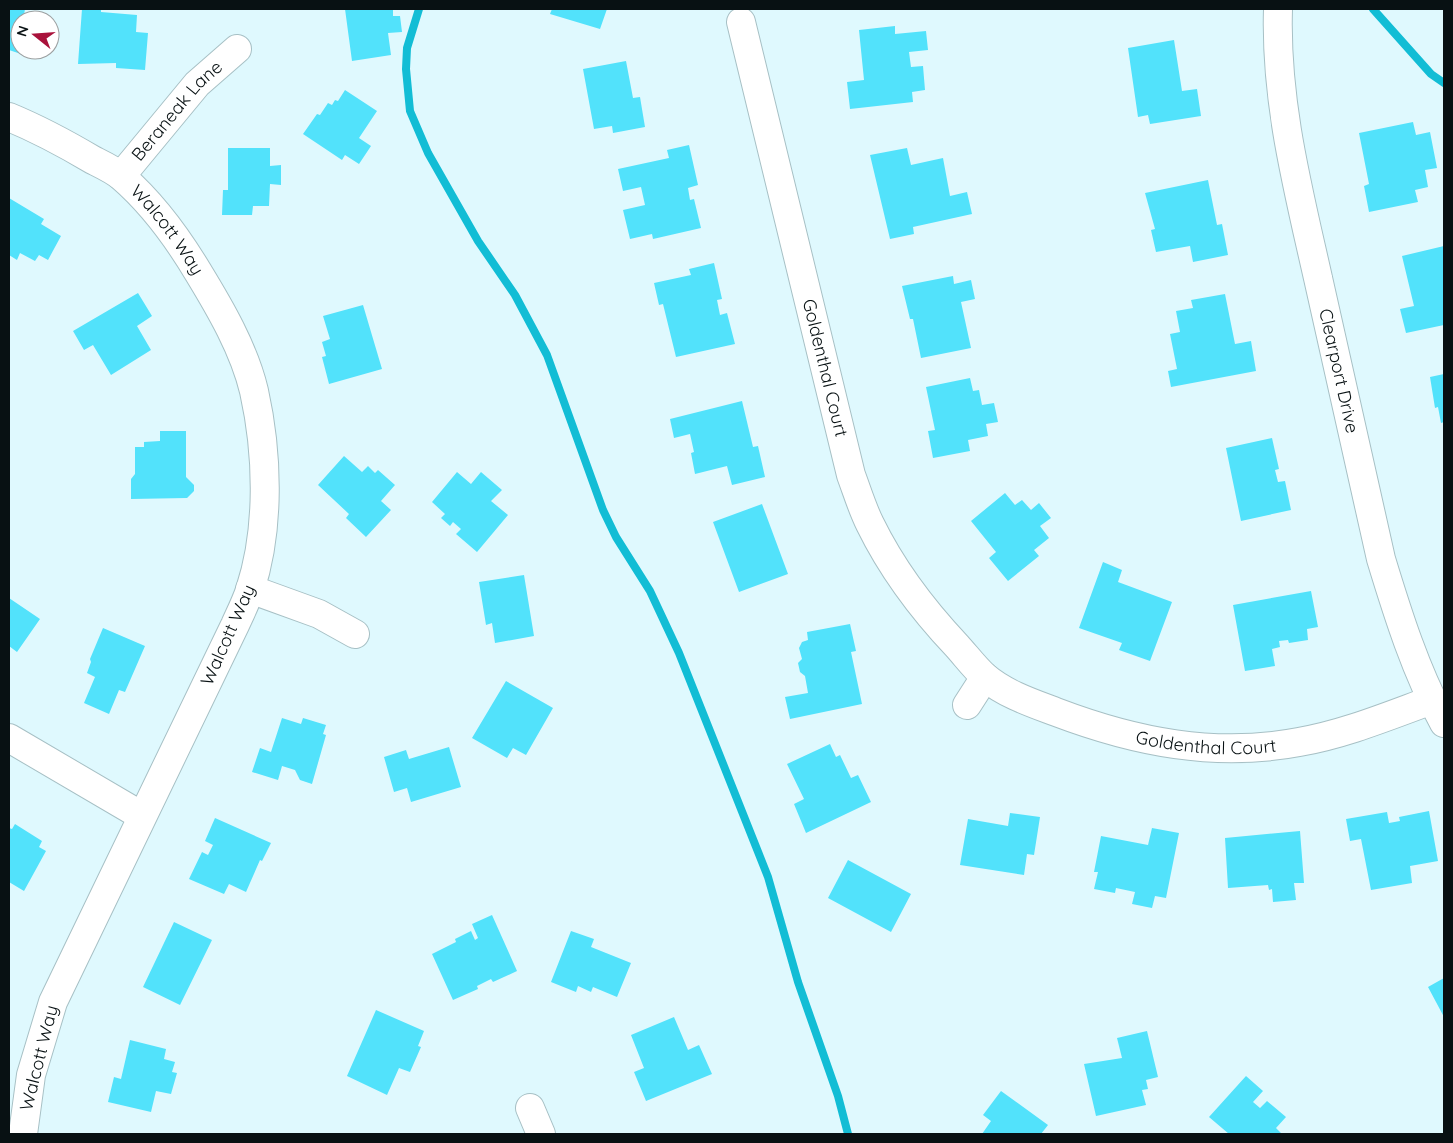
<svg xmlns="http://www.w3.org/2000/svg" width="1453" height="1143" font-family="Quicksand,sans-serif">
<rect width="100%" height="100%" fill="#dff9fe"/>
<g fill="none" stroke-linecap="round" stroke-linejoin="round">
<path stroke="#12bdd5" stroke-width="8" d="M419,9l-12,39 -1,21 4,42 18,42 50,88 37,54 32,60 56,155 13,27 34,54 29,62 89,224 30,105 40,114 10,38
M1373,9l58,65 13,9"/>
</g>
<path fill="#52e2fb" d="M9,9h16l-1,6 10,3 -14,2v30h5l-1,5 -15,-5z
M82,9h19v3l36,3 -1,17 12,1 -3,37 -29,-2v-5l-38,1z
M345,9h48v7h7l2,16 -14,1 3,22 -39,6z
M552,9h55l-7,20 -50,-15z
M895,26v8l31,-3 2,19 -19,2 2,15 12,-1 2,24 -13,2 1,10 -63,7 -3,-27 17,-2 -5,-50z
M1174,40l8,51 15,-2 4,27 -51,8 -2,-9 -10,2 -10,-69z
M626,61l7,37 7,-1 5,30 -32,6 -1,-7 -18,3 -11,-60z
M345,90l32,21 -18,27 12,8 -12,18 -14,-9 -3,5 -39,-26 14,-20 3,1 8,-12 4,2 3,-5 3,1z
M1413,122l3,13 14,-3 7,36 -12,2 3,17 -13,3 3,12 -49,10 -5,-26 5,-2 -10,-51z
M689,145l9,40 -10,3 2,12 4,-1 7,29 -48,11 -1,-5 -22,5 -7,-29 22,-5 -4,-18 -18,4 -5,-22 51,-11 -2,-8z
M228,148h42v18l11,-1v20l-11,-1 -1,22h-16l-1,9h-30l1,-25h5z
M907,148l4,17 32,-7 7,38 17,-4 5,22 -59,13 1,7 -24,5 -20,-84z
M1208,180l9,45 5,-1 6,31 -35,7 -3,-16 -34,6 -5,-22 4,-1 -10,-36z
M9,198l35,21 -3,5 20,12 -13,24 -9,-5 -4,6 -15,-8 -3,7 -8,-5z
M1444,246v79l-38,8 -6,-24 14,-3 -12,-50z
M714,263l8,36 -5,1 3,15 7,-2 8,31 -59,13 -13,-53 -4,1 -5,-22 37,-8 -2,-6z
M953,276l1,8 17,-4 4,19 -14,3 10,46 -50,10 -8,-39h-3l-8,-33z
M138,293l14,23 -15,10 14,24 -40,25 -18,-30 -9,5 -11,-19z
M1225,294l10,50 16,-3 5,30 -85,16 -3,-16 9,-2 -7,-35 10,-2 -4,-21 17,-3 -2,-8z
M363,305l19,64 -53,15 -7,-27 4,-1 -4,-14 8,-3 -7,-23z
M1444,374v48l-3,1 -3,-16 -3,1 -5,-31z
M970,378l3,13 6,-1 3,15 12,-2 4,19 -12,2 2,12 -20,4 2,11 -37,7 -5,-27 7,-1 -9,-43z
M742,401l11,46 5,-1 7,31 -33,8 -5,-19 -32,8 -4,-21 3,-1 -4,-18 -16,4 -4,-19z
M160,431h26v46l8,8v6l-7,7 -56,1v-20l4,-5v-27h9v-5l16,-1z
M1272,438l7,31 -4,1 3,12 7,-1 6,29 -50,11 -15,-73z
M344,456l18,16 6,-6 7,7 3,-3 17,15 -14,16 10,9 -25,27 -20,-19 3,-4 -31,-29z
M457,472l14,12 10,-12 21,18 -11,11 17,14 -31,37 -21,-18 5,-5 -8,-7 -3,4 -9,-8 4,-4 -13,-12z
M1005,493l10,12 7,-5 9,10 8,-7 12,15 -11,8 9,12 -15,12 5,6 -31,25 -19,-23 7,-6 -25,-31z
M762,504l26,70 -49,18 -26,-70z
M1103,562l19,8 -4,12 54,20 -22,59 -31,-11 3,-7 -43,-15z
M524,575l10,61 -39,7 -3,-20 -6,2 -7,-43z
M1311,591l7,36 -11,2 1,11 -19,3 -1,-3 -9,1 1,6 -8,2 3,17 -30,5 -12,-66z
M9,598l31,21 -23,33 -8,-6z
M850,624l6,27 -5,1 11,52 -72,15 -5,-22 23,-4 -3,-17 -5,-4 -2,-9 4,-4 -3,-11 3,-6 6,-2 -1,-8z
M103,628l42,18 -20,46 -6,-2 -10,24 -25,-11 11,-26 -8,-4 4,-11 -1,-3z
M506,681l47,27 -27,47 -13,-7 -6,10 -35,-20z
M282,718l19,6 2,-6 23,7 -3,9 3,1 -14,49 -12,-4 -5,-10 -13,-4 -4,14 -26,-8 8,-24 11,4z
M830,744l6,13 4,-2 11,23 7,-3 13,27 -65,31 -12,-29 10,-5 -17,-35z
M449,747l12,40 -50,15 -4,-14 -13,4 -10,-35 22,-7 3,9z
M1429,811l9,50 -28,5 2,17 -41,7 -10,-51 -11,2 -4,-22 41,-7 2,11 11,-2 -1,-4z
M1010,813l30,4 -6,38 -7,-1 -3,21 -64,-10 8,-46 40,7z
M215,818l56,25 -9,18 -2,-1 -14,32 -17,-8 -5,10 -35,-15 13,-27 6,3 5,-10 -8,-4z
M15,824l27,17 -3,6 7,4 -22,40 -15,-9v-54l3,1z
M1152,828l27,5 -13,65 -11,-2 -3,12 -20,-4 3,-12 -19,-4 -1,5 -21,-4 4,-17h-4l7,-36 47,9z
M1300,831l4,52h-10l2,17 -23,2 -1,-13 -3,1 -1,-5 -40,3 -3,-50z
M848,860l63,34 -20,38 -63,-34z
M492,915l25,56 -24,11 -2,-3 -14,7 1,3 -25,11 -21,-46 24,-12 -1,-3 16,-8 4,9 3,-2 -6,-14z
M174,922l38,18 -32,65 -37,-18z
M571,931l23,8 -3,8 40,16 -14,34 -24,-10 -2,5 -13,-6 -2,6 -25,-10z
M1444,978v39l-16,-30z
M376,1010l48,21 -6,15 3,1 -11,25 -11,-4 -12,27 -40,-19z
M674,1017l14,33 11,-5 13,29 -66,27 -12,-29 10,-4 -13,-33z
M1147,1031l11,46 -12,3 2,9 -6,1 4,15 -50,11 -12,-52 38,-6 -5,-20z
M130,1040l36,9 -2,10 11,3 -3,10 5,1 -6,21 -15,-3 -5,21 -43,-10 6,-25 7,2z
M1246,1076l17,15 -10,11 7,6 7,-7 19,16 -10,11 6,6h-53l-20,-17z
M1001,1091l47,34 -7,9h-59l9,-13 -8,-6z"/>
<g fill="none" stroke-linecap="round" stroke-linejoin="round">
<defs>
<g id="minor">
<path id="s1" d="M1278,9c-3,92 20,180 40,269 21,94 42,188 63,281 17,56 35,113 63,164"/>
<path id="s2" d="M741,22l110,453c6,16 11,33 19,49 22,45 53,86 87,122 9,10 18,22 28,31 20,17 47,26 71,35 79,30 159,46 243,30 46,-8 89,-26 133,-42"/>
<path id="s3" d="M9,117c29,12 57,27 84,43 10,5 21,10 29,17 31,27 55,60 76,95 22,36 46,77 56,119 14,63 16,138 -4,199 -4,12 -10,24 -15,35l-182,377 -22,73 -8,59"/>
<path id="s4" d="M121,176l76,-92 40,-35"/>
<path d="M250,589l69,25 36,20"/>
<path d="M967,705l18,-28"/>
<path d="M9,738l133,78"/>
<path d="M530,1108l11,26"/>
</g>
</defs>
<use href="#minor" stroke="#a7c0c5" stroke-width="30"/>
<use href="#minor" stroke="#fff" stroke-width="28"/>
</g>
<g text-anchor="middle" stroke-width="5" stroke-linejoin="round" paint-order="stroke">
<g font-size="18" fill="#081113" stroke="#fff">
<text dy="6" stroke="none"><textPath href="#s4" startOffset="86">Beraneak Lane</textPath></text>
<text dy="6" stroke="none"><textPath href="#s3" startOffset="198">Walcott Way</textPath></text>
<text dy="6" stroke="none"><textPath href="#s2" startOffset="356">Goldenthal Court</textPath></text>
<text dy="6" stroke="none"><textPath href="#s1" startOffset="368">Clearport Drive</textPath></text>
<text transform="translate(228 635) rotate(-66)" y="6">Walcott Way</text>
<text dy="6" stroke="none"><textPath href="#s2" startOffset="945">Goldenthal Court</textPath></text>
<text transform="translate(39 1058) rotate(-76)" y="6">Walcott Way</text>
</g>
</g>
<rect width="1453" height="1143" fill="none" stroke="#081113" stroke-width="20"/>
<g transform="translate(35 35) rotate(287)"><circle r="24" fill="#ffffff" stroke="#9ca0a1"/>
<path d="M0-4L9 19L0 12L-9 19Z" fill="#a9123b"/>
<text y="-8" font-size="14" font-weight="bold" text-anchor="middle" fill="#081113">N</text>
</g>
</svg>
